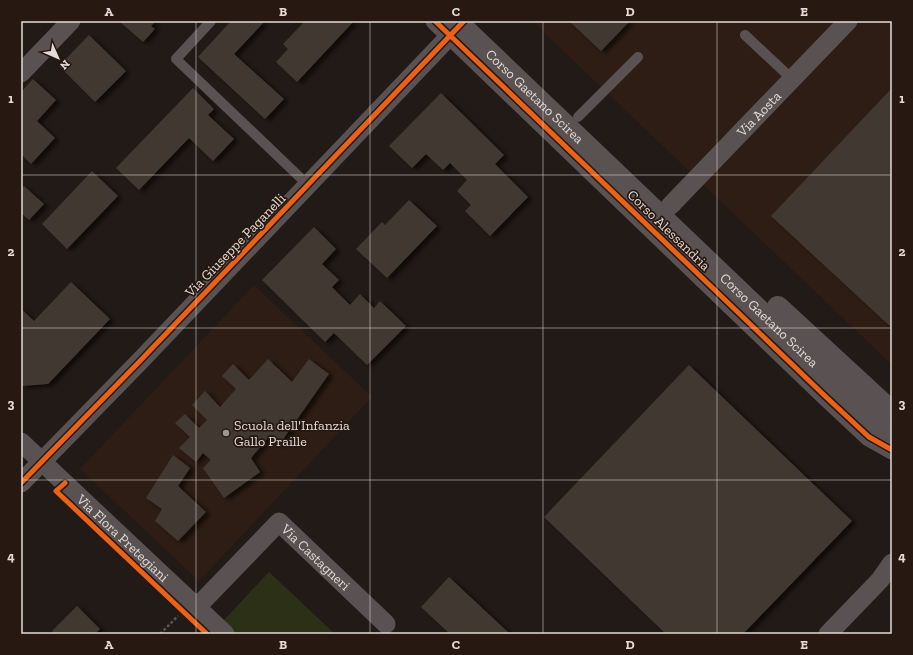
<svg xmlns="http://www.w3.org/2000/svg" width="913" height="655" font-family="'Zilla Slab',serif">
<defs>
<filter id="shadow"><feDropShadow dx="4.5" dy="2.5" stdDeviation="2" flood-color="#0009"/></filter>
</defs>
<rect width="100%" height="100%" fill="#221a17"/>
<path fill="#2e1d14" d="M532,21h360v344z
M254,285l118,112 -173,184 -119,-112z"/>
<path fill="#2c3017" d="M269,572l66,62h-99l-13,-13z"/>
<path fill="#433832" filter="url(#shadow)" d="M119,21h37l-5,5 4,3 -12,13z
M231,21h34l-31,33 50,45 -19,20 -67,-62z
M305,21h49l-57,61 -21,-20 12,-13 -5,-5z
M569,21h61l-29,30z
M89,35l37,36 -31,31 -36,-36z
M33,79l23,21 -19,21 18,17 -24,26 -10,-10v-62z
M193,88l21,21 -6,6 26,24 -21,22 -24,-23 -50,52 -23,-22z
M892,88v240l-121,-112z
M441,93l63,62 -9,9 33,33 -38,39 -25,-25 6,-6 -14,-14 10,-11 -17,-17 -7,7 -17,-16 -14,14 -23,-22z
M92,171l26,25 -51,53 -25,-25z
M24,186l20,18 -15,16 -8,-7v-24z
M409,200l28,26 -50,52 -31,-29 26,-27 3,3z
M314,227l22,22 -14,15 17,16 -7,7 18,18 10,-11 14,14 6,-7 26,25 -39,39 -33,-32 -9,9 -63,-62z
M71,282l39,37 -62,65 -26,2 -1,-1v-76l13,12z
M268,359l24,23 17,-23 20,15 -50,71 -11,-7 -17,20 9,14 -36,26 -21,-30 8,-8 -8,-7 -7,9 -17,-14 11,-11 -15,-14 10,-9 14,14 8,-8 -15,-15 13,-14 15,16 16,-18 -14,-13 11,-12 16,16z
M689,365l163,156 -109,113h-77l-122,-117z
M173,455l17,13 -12,18 28,26 -28,29 -23,-20 7,-12 -16,-11z
M449,577l61,57h-60l-29,-27z
M77,606l23,23 -5,5h-40l-3,-3z"/>
<g fill="none" stroke-linecap="round" stroke-linejoin="round">
<path stroke="#5a5353" stroke-width="2.5" stroke-dasharray="3 2" stroke-linecap="butt" d="M160,634l18,-18"/>
<path stroke="#5a5152" stroke-width="10" d="M211,21l-35,38 132,126
M745,35l47,44
M578,117l60,-60"/>
<g stroke="#5a5152" stroke-width="19">
<path d="M435,21l390,375 44,41 23,13"/>
<path d="M21,73l50,-52"/>
<path id="s1" d="M670,206l178,-185"/>
<path id="s2" d="M21,442l204,192"/>
<path d="M21,483l119,-122 324,-340"/>
<path id="s3" d="M197,607l82,-85 107,102"/>
<path d="M828,634l52,-54 12,-17"/>
</g>
<g stroke="#5a5152" stroke-width="22">
<path id="s4" d="M456,21l436,416"/>
<path d="M778,307l114,105"/>
</g>
<defs>
<path id="cycleway" d="M435,21l390,375 44,41 23,13
M21,483l119,-122 324,-340
M65,483l-9,8 151,143"/>
</defs>
<use href="#cycleway" stroke="#271912" stroke-width="8"/>
<use href="#cycleway" stroke="#ea6118" stroke-width="5"/>
</g>
<path fill="none" stroke="#e4dbd6" stroke-width="1" stroke-opacity="0.55" d="M196,21v613M370,21v613M543,21v613M717,21v613M21,175h871M21,328h871M21,480h871"/>
<circle fill="#a09793" stroke="#271912" stroke-width="1.5" cx="226" cy="433" r="4"/>
<g text-anchor="middle" stroke-width="3.5" stroke-linejoin="round" paint-order="stroke">
<g font-size="14" fill="#e4dbd6" stroke="#271912">
<text dy="5" stroke="none"><textPath href="#s4" startOffset="109">Corso Gaetano Scirea</textPath></text>
<text dy="5" stroke="none"><textPath href="#s1" startOffset="128">Via Aosta</textPath></text>
<text transform="translate(669 230) rotate(44)" y="5">Corso Alessandria</text>
<text transform="translate(235 245) rotate(-46)" y="5">Via Giuseppe Paganelli</text>
<text dy="5" stroke="none"><textPath href="#s4" startOffset="433">Corso Gaetano Scirea</textPath></text>
<text dy="5" stroke="none"><textPath href="#s2" startOffset="140">Via Flora Pretegiani</textPath></text>
<text dy="5" stroke="none"><textPath href="#s3" startOffset="169">Via Castagneri</textPath></text>
</g>
<g font-size="14" fill="#e4dbd6" stroke="#271912" text-anchor="start">
<text x="234" y="430">Scuola dell'Infanzia<tspan x="234" dy="16">Gallo Praille</tspan></text>
</g>
</g>
<rect width="913" height="655" fill="none" stroke="#271912" stroke-width="44"/>
<g transform="translate(58 58) rotate(135)" stroke="#271912" stroke-width="3" paint-order="stroke">
<path d="M0-3L7 15L0 10L-7 15Z" fill="#e4dbd6"/>
<text y="-6" font-size="11" font-weight="bold" text-anchor="middle" fill="#e4dbd6">N</text>
</g>
<rect x="22" y="22" width="869" height="611" fill="none" stroke="#e4dbd6" stroke-width="1.5"/>
<g font-size="13" text-anchor="middle" font-weight="bold" fill="#e4dbd6">
<text x="109" y="16">A</text>
<text x="283" y="16">B</text>
<text x="456" y="16">C</text>
<text x="630" y="16">D</text>
<text x="804" y="16">E</text>
<text x="11" y="103">1</text>
<text x="902" y="103">1</text>
<text x="11" y="256">2</text>
<text x="902" y="256">2</text>
<text x="11" y="408">3</text>
<text x="902" y="408">3</text>
<text x="11" y="561">4</text>
<text x="902" y="561">4</text>
<text x="109" y="649">A</text>
<text x="283" y="649">B</text>
<text x="456" y="649">C</text>
<text x="630" y="649">D</text>
<text x="804" y="649">E</text>
</g>
</svg>
